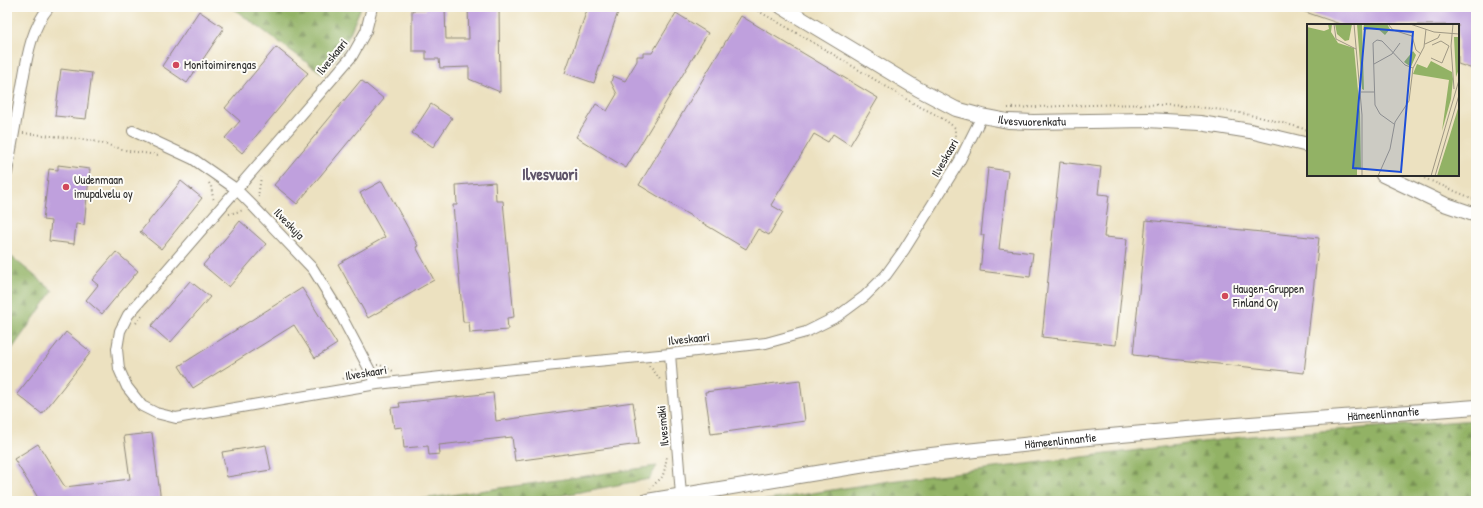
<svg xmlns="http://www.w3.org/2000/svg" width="1483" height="508" font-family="'Patrick Hand',sans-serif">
<defs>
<pattern id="forest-firs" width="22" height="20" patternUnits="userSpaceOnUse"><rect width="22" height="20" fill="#92b265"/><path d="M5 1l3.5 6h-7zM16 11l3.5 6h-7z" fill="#779153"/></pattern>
</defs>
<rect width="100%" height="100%" fill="#fdfcf7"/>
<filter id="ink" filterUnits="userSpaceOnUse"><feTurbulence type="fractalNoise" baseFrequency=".025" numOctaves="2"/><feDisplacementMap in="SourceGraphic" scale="8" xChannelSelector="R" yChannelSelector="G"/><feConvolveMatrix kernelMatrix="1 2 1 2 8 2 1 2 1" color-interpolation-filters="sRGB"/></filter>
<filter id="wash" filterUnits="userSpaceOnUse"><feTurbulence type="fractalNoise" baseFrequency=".012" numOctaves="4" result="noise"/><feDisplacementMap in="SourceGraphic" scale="16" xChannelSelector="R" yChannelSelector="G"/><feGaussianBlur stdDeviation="0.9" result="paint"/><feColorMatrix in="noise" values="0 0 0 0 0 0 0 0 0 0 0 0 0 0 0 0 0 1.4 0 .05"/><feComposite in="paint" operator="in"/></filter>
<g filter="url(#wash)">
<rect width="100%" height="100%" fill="#ece1c0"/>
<path fill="url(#forest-firs)" stroke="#5e6e48" d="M231,7h130l-17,40 -21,27z
M7,253l46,38 -46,65z
M1476,420v81h-715l129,-20 361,-45z
M657,466l-8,13 -117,22h-124z"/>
<g id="blocks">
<path fill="#bfa0dd" d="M425,7h20l1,32h23l-1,-32h31l1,85 -31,-13v-12l-29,1 -1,-9h-13v-8h-14v-41h13z
M588,7h15l15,5 -24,71 -29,-10z
M1294,7h182v63l-18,-6v-39h-115l-49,-17z
M199,11l25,17 -37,55 -25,-17z
M676,13l32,20 -82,135 -50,-31 20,-33 11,7 10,-17 -6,-12 2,-6 12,5 12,-20v-5h6v-3h9z
M741,16l137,82 -28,47 -17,-11 -5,8 -14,-8 -43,71 12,7 -14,23 -11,-6 -12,20 -107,-64z
M276,47l32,26 -66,80 -17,-15 15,-17 -15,-13z
M61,69l31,4 -6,46 -31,-3z
M361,80l23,19 -87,105 -23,-19z
M431,104l21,14 -19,29 -21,-14z
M1060,162l41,5 -3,27 11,1 -5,42 23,2 -11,106 -74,-8z
M58,165l32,4 -6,56 -8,-1 -2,20 -25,-3 2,-20 -8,-1 6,-51 9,1z
M988,168l20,3 -9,78 34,4 -3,24 -50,-6 4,-36h-3z
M181,181l21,17 -41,51 -21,-17z
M382,181l36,65 -2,1 18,33 -66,38 -30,-54 47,-27 -25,-44z
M495,182l1,19h7l11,116 -7,1 1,12 -38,3 -1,-11h-6l-10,-117h4l-1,-20z
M1146,220l173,18 -15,135 -171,-18z
M240,221l26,23 -37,43 -26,-22z
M116,252l22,19 -36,43 -16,-14 12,-15 -6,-5z
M190,281l20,16 -40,46 -19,-17z
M302,288l35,56 -22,14 -21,-33 -101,63 -14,-22z
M66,332l25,20 -49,62 -25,-20z
M800,380l5,41 -94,13 -6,-42z
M493,393l3,28 137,-19 6,42 -124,17 -3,-24 -73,8 1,9 -11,1 -1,-9 -24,2 -2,-21 -8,1 -3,-20 9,-1 -1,-4z
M152,433l9,68h-121l-26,-42 24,-15 27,43 65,-8 -6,-43z
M266,445l5,25 -44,7 -5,-25z"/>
</g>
</g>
<g filter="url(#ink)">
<use href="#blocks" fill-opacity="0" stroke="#8c8676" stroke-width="1"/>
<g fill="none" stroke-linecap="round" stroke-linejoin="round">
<defs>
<path id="street" d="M372,7l-6,24 -14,25 -224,259 -8,16 -3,18 2,20 8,18 15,19 14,7 20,5 201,-34 137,-15 156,-15 96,-11 40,-11 32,-16 27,-20 21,-21 18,-25 55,-88 23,-46
M133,131l60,28 43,30 15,15 62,65 24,39 40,76
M7,173c4,-25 9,-50 13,-76 6,-30 8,-65 29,-90
M670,354l11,141"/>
<g id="secondary">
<path id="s1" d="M782,7l136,82 38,20 26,7 26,5 25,1 114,-2 53,3 50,8 58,14"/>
<path d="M1383,175l61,29 32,11"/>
<path id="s2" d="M647,501l267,-44 52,-6 122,-13 122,-11 266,-20"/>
</g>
</defs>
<use href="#street" stroke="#8c8676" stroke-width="12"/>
<use href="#secondary" stroke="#8c8676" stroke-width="16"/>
<path stroke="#8c8676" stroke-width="2" stroke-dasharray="1 3" stroke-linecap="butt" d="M751,7c52,29 104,60 155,92 16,10 35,16 49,29v13l-13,27
M1008,108c71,-2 143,-8 214,2 29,4 58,12 86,20
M23,133l67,7 39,11 29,4
M1417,175l59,25
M209,183l2,3 2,12 2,3
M258,197l3,-20
M229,214l15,-4
M136,323l6,-7
M377,365h3l13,6
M649,366l5,5 7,10
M343,379l9,-9 7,-1
M650,489c3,-5 9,-8 12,-12 3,-6 4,-15 5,-22"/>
<use href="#street" stroke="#fff" stroke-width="10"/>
<use href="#secondary" stroke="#fff" stroke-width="14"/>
</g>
</g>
<g fill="#d1495b" stroke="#fdfcf7" stroke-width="1.5">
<circle cx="176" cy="65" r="4"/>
<circle cx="66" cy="187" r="4"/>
<circle cx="1225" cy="296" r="4"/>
</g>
<g text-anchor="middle" stroke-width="4" stroke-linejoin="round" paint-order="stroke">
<g font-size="12" fill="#2b2b2b" stroke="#fdfcf7">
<text transform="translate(332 57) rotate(-51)" y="4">Ilveskaari</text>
<text dy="4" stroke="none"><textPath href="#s1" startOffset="279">Ilvesvuorenkatu</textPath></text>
<text transform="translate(945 158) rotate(-60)" y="4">Ilveskaari</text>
<text transform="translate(289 224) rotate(46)" y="4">Ilveskuja</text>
<text transform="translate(689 339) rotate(-6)" y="4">Ilveskaari</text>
<text transform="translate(366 373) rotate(-9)" y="4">Ilveskaari</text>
<text dy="4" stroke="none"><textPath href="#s2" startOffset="742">Hämeenlinnantie</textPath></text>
<text transform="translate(663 426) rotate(-95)" y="4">Ilvesmäki</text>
<text dy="4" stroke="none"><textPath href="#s2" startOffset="418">Hämeenlinnantie</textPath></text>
</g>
<g font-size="12" fill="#2b2b2b" stroke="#fdfcf7" text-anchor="start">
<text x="184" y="69">Monitoimirengas</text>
<text x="74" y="184">Uudenmaan<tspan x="74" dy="14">imupalvelu oy</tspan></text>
<text x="1233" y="293">Haugen-Gruppen<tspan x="1233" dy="14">Finland Oy</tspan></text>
</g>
<g font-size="16" font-weight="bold" fill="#5f5469" stroke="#fdfcf7">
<text x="550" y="180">Ilvesvuori</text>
</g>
</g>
<g transform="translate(1307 24)">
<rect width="152" height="152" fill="#ece1c0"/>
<path d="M21,0h4l-1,8 7,11 16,5 6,64 1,57h-4v6l4,1h-54v-149l17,4 5,-2zM28,0h17l-3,16 -4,1 -8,-7zM50,0h5l2,66 -2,-1zM57,0h23l3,5 -5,6 -8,-7 -14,2zM147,13h5v32l-3,8zM106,27l3,4 -5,12 -7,-5zM124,37l21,11 1,7 -2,20 -9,32 7,-51 -36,-6 4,-10 10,4zM152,81v71h-22l13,-41z" fill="#92b265"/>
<path fill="none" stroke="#9f9884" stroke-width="1" d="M27,0l2,15 20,10M47,0l8,91v61M81,0l5,6 19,6 4,14 5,4M103,0l24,8 25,2M146,0l-2,22 3,43M118,20l13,-6 2,-4M124,34l11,5 7,-17 -8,-5 -9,4M67,40l18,-10 8,-11M54,68h13M87,100l-14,-10 -5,-9 -2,-62 4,-3 5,1 23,24 8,3M71,152l12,-27 5,-27 14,-21 4,-33 11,-21 2,-18M124,152l28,-96M128,152l24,-81"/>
<path fill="#1d4ed8" fill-opacity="0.15" stroke="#1d4ed8" stroke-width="2" d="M58,4l48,4 -12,140 -48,-4z"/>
<rect width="152" height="152" fill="none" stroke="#2b2b2b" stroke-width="2"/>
</g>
<rect width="1483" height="508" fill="none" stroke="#fdfcf7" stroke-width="24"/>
</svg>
